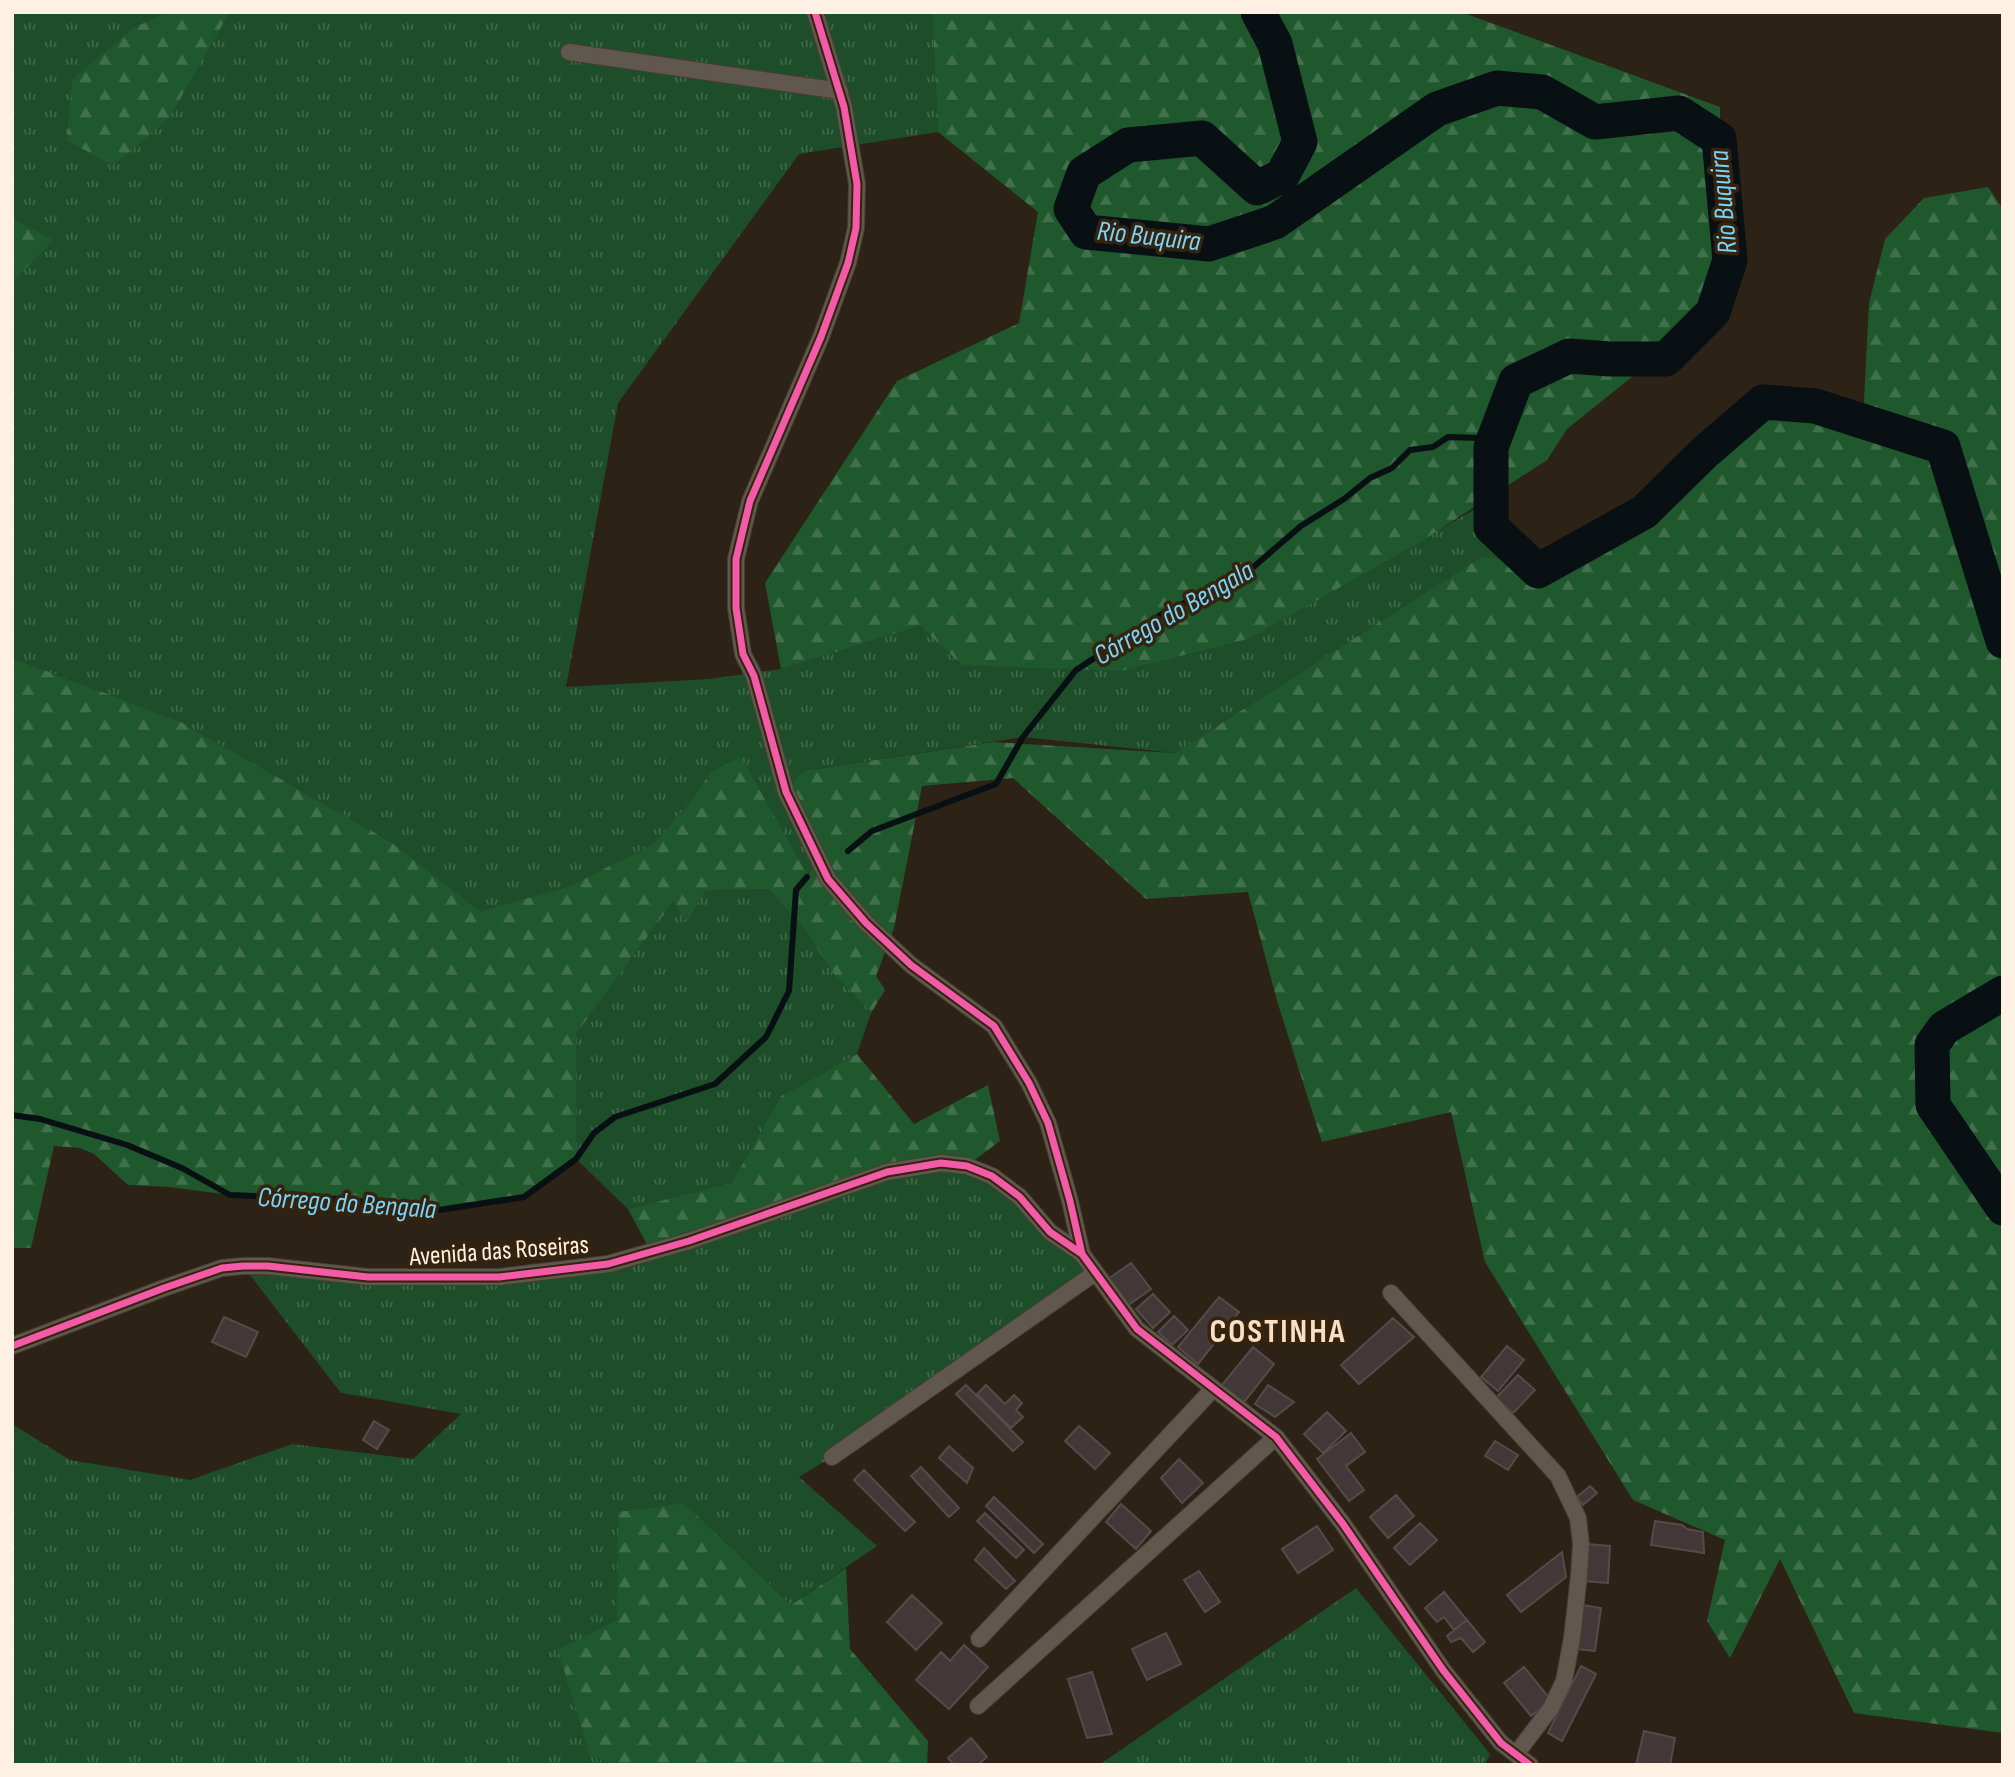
<svg xmlns="http://www.w3.org/2000/svg" width="2015" height="1777" font-family="'Sofia Sans Condensed',sans-serif">
<defs>
<pattern id="grass-tufts" width="24" height="20" patternUnits="userSpaceOnUse" patternTransform="scale(1.75)"><rect width="24" height="20" fill="#1d4e29"/><path d="M3 7l-1-3M5 7V3M7 7l1-3M15 17l-1-3M17 17v-4M19 17l1-3" fill="none" stroke="#3f6848"/></pattern>
<pattern id="forest-firs" width="22" height="20" patternUnits="userSpaceOnUse" patternTransform="scale(1.75)"><rect width="22" height="20" fill="#20582e"/><path d="M5 1l3.5 6h-7zM16 11l3.5 6h-7z" fill="#41704c"/></pattern>
</defs>
<rect width="100%" height="100%" fill="#2d2216"/>
<path fill="url(#grass-tufts)" d="M12,12h920l6,120 -139,22 -181,249 -52,284 143,-8 72,-10 139,-43 42,39 289,-27 240,-138v28l47,43 -57,-14 -306,196 -152,-16 -220,34 14,85 -10,21 -66,-119 -30,14 -26,36 -32,36 -83,42 -90,27 -89,-71 -212,-121 -167,-63z
M768,889l38,42 27,42 38,40 -14,41 -76,42 -48,87 -105,26 -52,-50v-125l97,-132 32,-11z
M941,1163l51,13 103,97 -263,184 -33,20 78,69 -86,59 -107,-102 -65,9 -2,108 -27,136 24,9h-602v-341l58,36 120,20 102,-36 121,15 48,-45 -120,-21 -98,-127 256,11 109,-13z
M1356,1588l134,166 -5,11h-386z"/>
<path fill="url(#forest-firs)" d="M169,12h57l1,5 -58,101 -55,47 -47,-24 5,-61 61,-52z
M932,12h529l259,95v46l10,107 -17,52 -146,117 -20,31 -119,77 -177,101 -130,33 -159,-6 -42,-39 -139,43 -16,-86 132,-202 122,-58 19,-111 -100,-80z
M1988,187l15,22v1524l-149,-20 -74,-154 -50,99 -23,-37 18,-81 -92,-40 -148,-238 -34,-150 -129,30 -44,-138 -30,-112 -102,7 -133,-121 -91,8 -28,142 -18,48 9,14 -14,23 -38,-40 -27,-42 -38,-42 -63,2 -18,31 -14,-20 -97,132v125l-52,38 -85,13 -100,-11 -109,-4 -60,-8 -42,-2 -34,-31 -14,-6 -26,-2 -23,102h-19v-590l167,63 212,121 89,70 90,-26 83,-42 32,-36 26,-36 30,-15 67,119 9,-20 -31,-64 17,-21 190,-29 182,11 306,-196 68,8 95,-53 60,-59 59,-51 33,3 67,16 6,-118 16,-64 39,-41z
M12,218l41,22 -41,43z
M857,1054l57,70 74,-39 12,56 -33,25 -26,-3 -290,89 -23,-43 104,-26 49,-87z
M684,1503l107,102 55,-37 4,81 78,92 -1,24h-313l-24,-9 -32,-106 59,-30 1,-108z"/>
<g fill="none" stroke-linecap="round" stroke-linejoin="round">
<path stroke="#081013" stroke-width="6" d="M848,851l24,-20 124,-47 27,-47 53,-67 89,-58 79,-37 57,-49 43,-27 26,-21 22,-10 18,-18 23,-3 15,-10 30,1 13,9
M12,1115l28,4 87,26 55,23 48,27 109,4 100,11 85,-13 52,-38 18,-26 21,-16 100,-33 51,-47 23,-46 7,-101 11,-13"/>
<path stroke="#081013" stroke-width="35" d="M1258,12l17,32 25,98 -18,34 -25,12 -55,-50 -74,7 -44,28 -13,36 15,23 123,12 66,-22 162,-113 60,-21 45,4 53,30 84,-9 40,26 11,121 -17,52 -47,47h-56l-41,-3 -53,25 -25,66v80l47,44 106,-59 60,-59 59,-51 52,4 128,41 60,194
M2003,993l-59,35 -12,17 1,60 70,103"/>
</g>
<path fill="#413837" stroke="#554b4a" stroke-width="2" d="M1131,1263l20,26 -24,17 -19,-27z
M1153,1294l17,18 -17,16 -17,-19z
M1219,1297l20,15 -41,52 -20,-17z
M1174,1316l14,14 -16,15 -14,-13z
M224,1317l34,15 -12,25 -34,-15z
M1393,1318l21,19 -55,47 -18,-19z
M1507,1346l17,14 -26,31 -17,-14z
M1253,1347l21,17 -30,38 -22,-17z
M1518,1375l17,15 -22,23 -17,-15z
M966,1385l57,57 -10,9 -57,-57z
M986,1385l19,19 9,-9 8,8 -6,7 7,7 -12,11 -34,-34z
M1268,1385l26,17 -19,15 -20,-13z
M1327,1412l19,19 -23,22 -19,-19z
M374,1421l15,9 -12,19 -14,-9z
M1079,1426l31,27 -15,16 -30,-28z
M1351,1433l14,19 -19,14 18,24 -15,11 -32,-42z
M1495,1441l23,14 -10,15 -23,-14z
M949,1446l24,22 -6,15 -28,-25z
M1179,1459l24,24 -21,20 -21,-25z
M921,1467l38,41 -10,9 -38,-41z
M864,1470l51,52 -10,9 -51,-51z
M1590,1486l7,7 -14,12 -6,-8z
M1396,1495l18,21 -26,22 -18,-21z
M994,1497l49,47 -9,9 -48,-47z
M1121,1504l30,27 -15,18 -30,-27z
M985,1513l39,37 -8,8 -39,-37z
M1655,1521l27,4 5,4 16,3 1,21 -53,-8z
M1420,1523l17,17 -27,25 -16,-17z
M1317,1526l16,24 -35,23 -16,-24z
M1586,1544l24,2 -2,37 -25,-2z
M984,1548l31,33 -9,8 -31,-29z
M1562,1552l4,25 -45,35 -14,-17z
M1199,1571l21,31 -15,10 -21,-32z
M1444,1592l23,28 -13,10 -10,-13 -7,5 -12,-14z
M912,1595l30,28 -26,27 -29,-28z
M1583,1605l18,3 -6,43 -18,-2z
M1467,1620l18,22 -12,10 -12,-14 -10,4 -4,-6z
M1166,1633l15,31 -34,16 -15,-31z
M964,1645l24,22 -39,42 -33,-29 25,-28 9,9z
M1581,1666l15,8 -34,67 -14,-8z
M1524,1667l27,33 -20,16 -27,-33z
M1092,1672l20,62 -25,4 -19,-59z
M1644,1731l31,7 -5,27h-34z
M971,1738l16,19 -9,8h-24l-6,-7z"/>
<g fill="none" stroke-linecap="round" stroke-linejoin="round">
<defs>
<path id="street" d="M815,12l29,95 13,77 -1,44 -8,35 -27,74 -71,164 -14,58v49l7,46 11,22 32,116 42,87 38,44 45,42 83,61 35,57 19,40 22,78 12,53 55,75 139,108 67,87 100,146 58,73 29,22
M569,52l271,39
M1391,1293l167,183 20,42 3,26 -2,31 -7,63 -8,43 -13,27 -35,46
M12,1346l152,-58 58,-20 21,-2h25l100,11h131l109,-13 81,-23 198,-69 54,-9 26,3 25,10 28,21 30,35 32,22
M832,1457l263,-184
M979,1639l234,-250
M978,1706l298,-269"/>
</defs>
<use href="#street" stroke="#473d35" stroke-width="18"/>
<use href="#street" stroke="#60584f" stroke-width="16"/>
<defs>
<path id="cycleway" d="M815,12l29,95 13,77 -1,44 -8,35 -27,74 -71,164 -14,58v49l7,46 11,22 32,116 42,87 38,44 45,42 83,61 35,57 19,40 22,78 12,53 55,75 139,108 67,87 100,146 58,73 29,22
M12,1346l152,-58 58,-20 21,-2h25l100,11h131l109,-13 81,-23 198,-69 54,-9 26,3 25,10 28,21 30,35 32,22"/>
</defs>
<use href="#cycleway" stroke="#36230d" stroke-width="11"/>
<use href="#cycleway" stroke="#f35aa7" stroke-width="7"/>
</g>
<g text-anchor="middle" stroke-width="7" stroke-linejoin="round" paint-order="stroke">
<g font-size="26" fill="#fef1e4" stroke="#36230d">
<text transform="translate(499 1250) rotate(-4)" y="9">Avenida das Roseiras</text>
</g>
<g font-size="28" font-style="italic" fill="#77d4fc" stroke="#36230d">
<text transform="translate(1722 202) rotate(-95)" y="10">Rio Buquira</text>
<text transform="translate(1149 235) rotate(6)" y="10">Rio Buquira</text>
<text transform="translate(1173 612) rotate(-30)" y="10">Córrego do Bengala</text>
<text transform="translate(347 1202) rotate(4)" y="10">Córrego do Bengala</text>
</g>
<g font-size="33" font-weight="bold" letter-spacing="2" fill="#f8dfc5" stroke="#36230d">
<text x="1278" y="1342">COSTINHA</text>
</g>
</g>
<rect width="2015" height="1777" fill="none" stroke="#fef1e4" stroke-width="28"/>
</svg>
